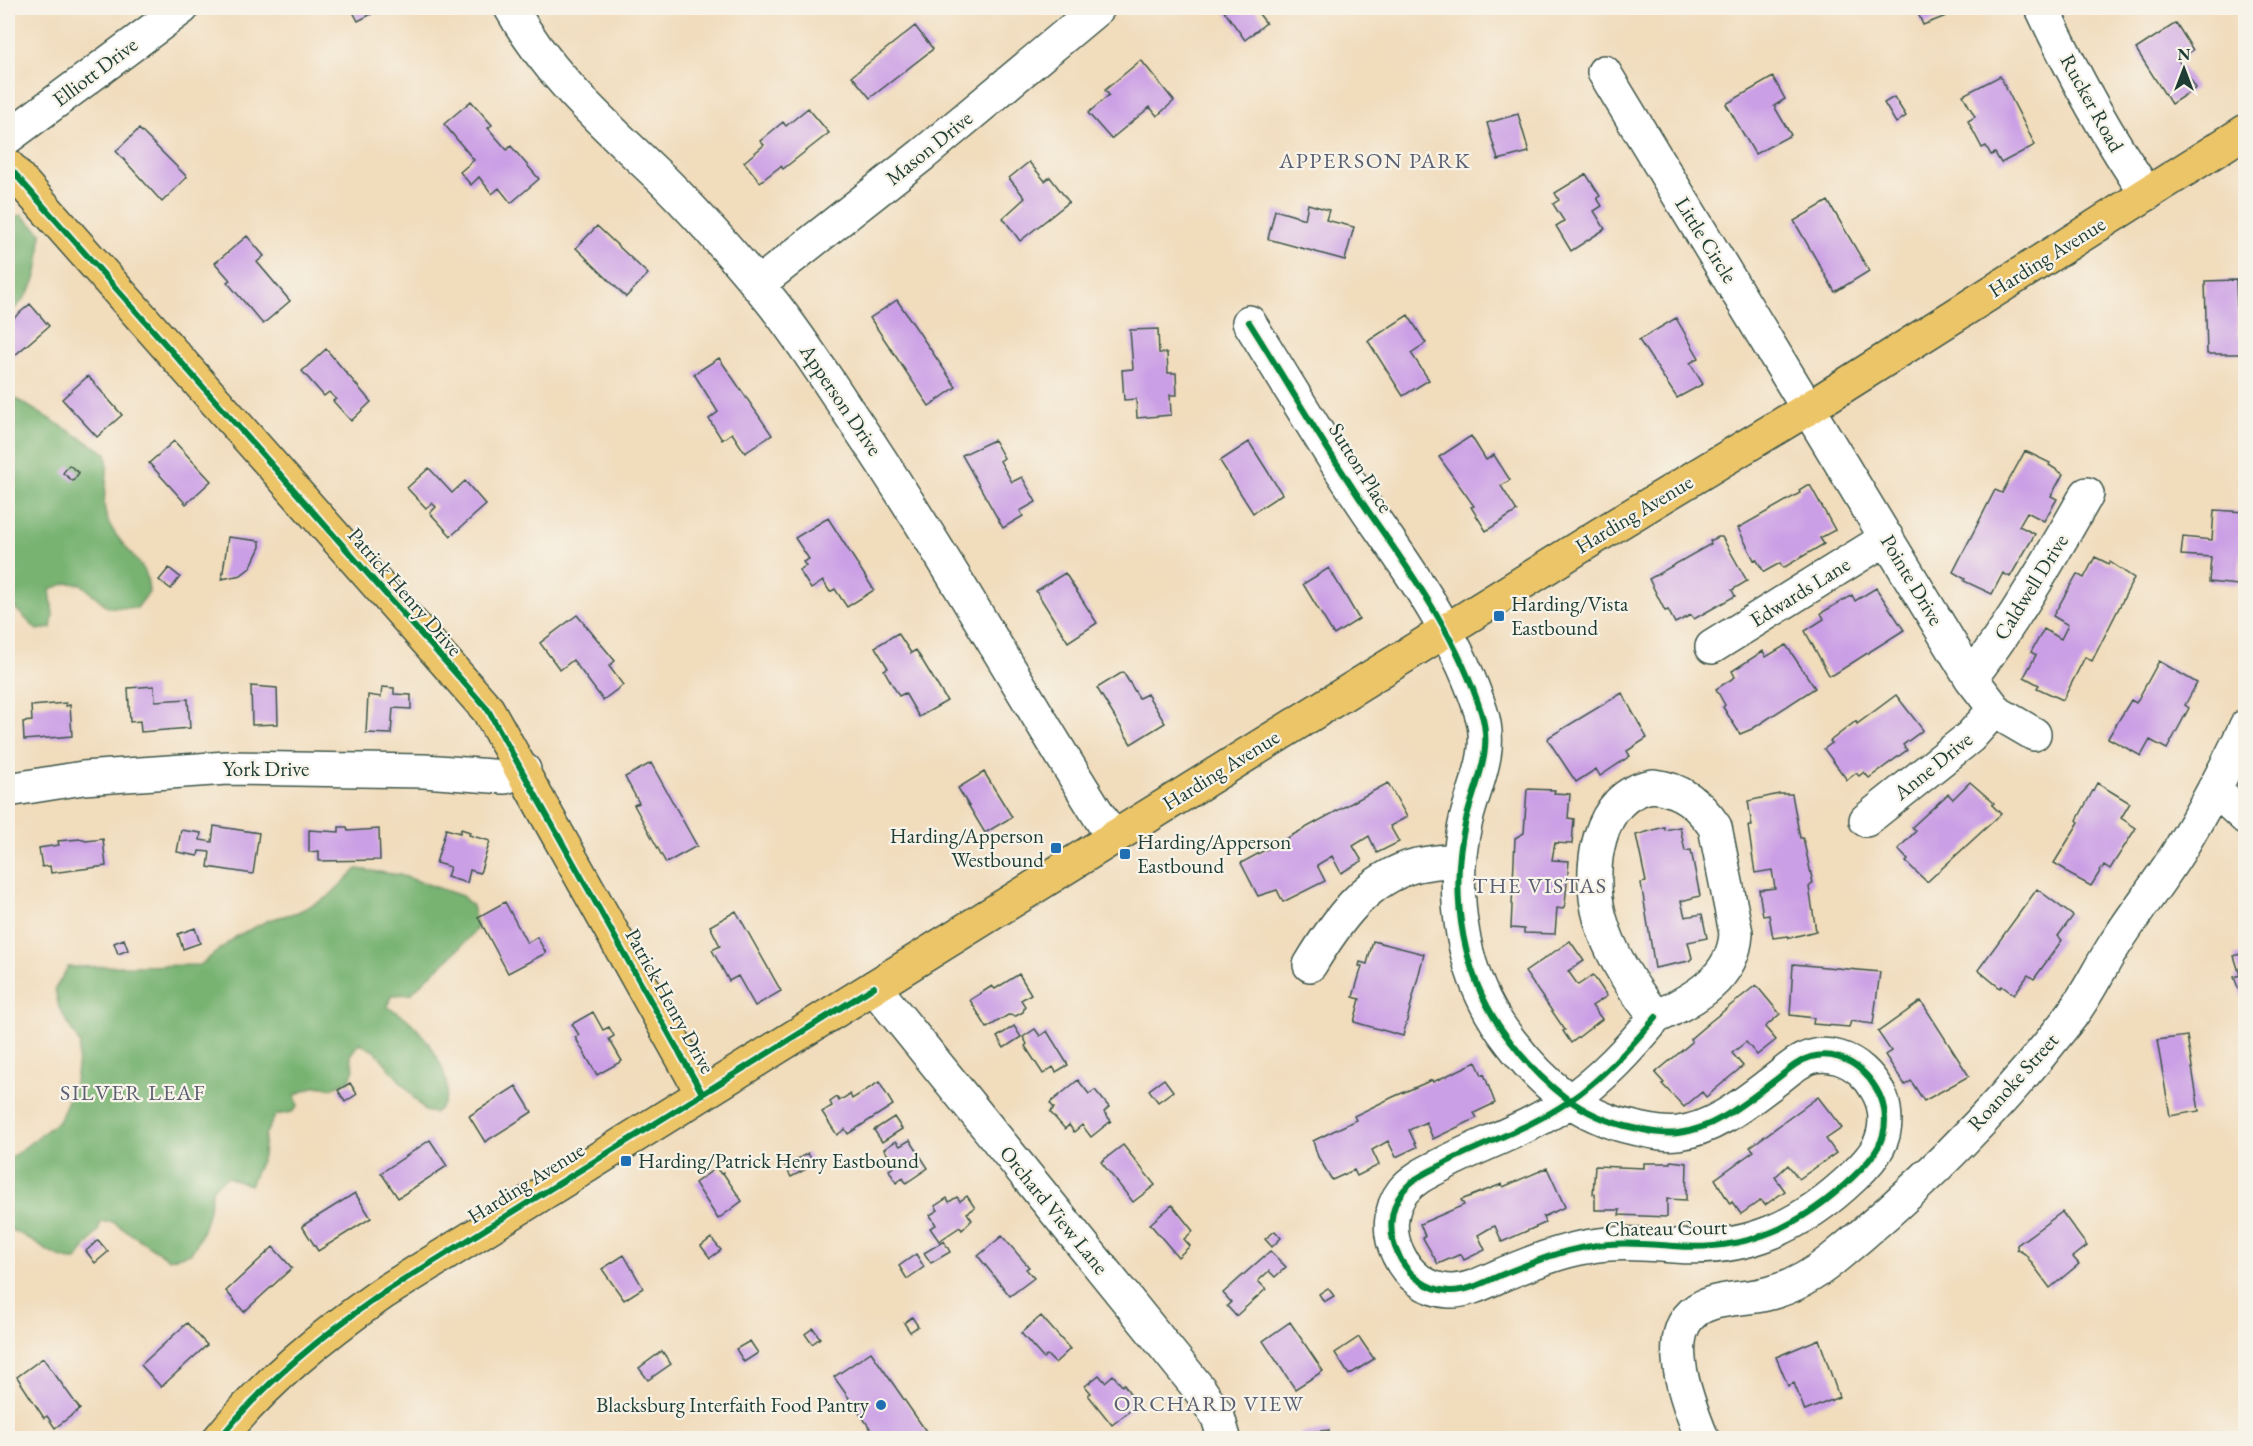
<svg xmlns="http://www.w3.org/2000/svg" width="2253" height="1446" font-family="'EB Garamond',serif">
<rect width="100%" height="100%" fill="#f7f3e8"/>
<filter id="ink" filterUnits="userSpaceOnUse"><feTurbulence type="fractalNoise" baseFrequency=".0167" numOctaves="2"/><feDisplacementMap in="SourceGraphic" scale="12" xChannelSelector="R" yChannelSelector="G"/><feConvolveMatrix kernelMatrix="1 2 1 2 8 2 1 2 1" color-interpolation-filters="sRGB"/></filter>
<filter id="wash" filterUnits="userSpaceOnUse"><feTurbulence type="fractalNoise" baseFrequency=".008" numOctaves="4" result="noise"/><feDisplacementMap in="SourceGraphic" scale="24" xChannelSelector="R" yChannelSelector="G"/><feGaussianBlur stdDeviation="1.35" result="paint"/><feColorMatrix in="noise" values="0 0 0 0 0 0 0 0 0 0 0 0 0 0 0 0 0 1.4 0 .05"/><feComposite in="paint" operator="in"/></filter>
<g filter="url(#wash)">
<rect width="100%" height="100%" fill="#f1dcbc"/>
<path fill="#78b372" stroke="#4c7853" stroke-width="1.5" d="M21,215l20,17c-1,36 -3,59 -33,82v-95z
M8,394l98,59c6,22 -8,47 2,68 8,19 25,32 36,49 4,5 4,15 5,22l-12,16 -29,-1 -27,-23 -13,-1 -18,6 3,26 -2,13 -14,2 -23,-23h-6z
M357,869l43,6 62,21 10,10 5,22c-19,25 -45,43 -66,66l-20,1 -3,12c6,4 14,7 19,12 21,17 60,74 27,94l-9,-2 -49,-59 -17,-9 -9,12 4,14 -4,11 -18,8 -17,-2 -20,9 3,11 -6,6 -16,3 -11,20 -2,21 -13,29 -23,-8 -14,10c-4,25 -8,45 -22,66l-22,6 -56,-37h-12l-3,9 -22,29c-25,1 -44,-25 -68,-31v-69l52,-40 15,-38 5,-38 -21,-36 -4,-19 13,-22 132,-2 37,-29 32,-16 29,-8 29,-14z"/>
<g id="blocks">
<path fill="#cb9fe5" d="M351,8h42l-10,5 -2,-4 -23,12z
M1222,8h35l-2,1 11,14 -21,17z
M1916,8h33l2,6 -28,11z
M2176,23l17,27 -15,10 18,28 -25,16 -35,-55z
M915,26l18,23 -63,49 -18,-22z
M1141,60l33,41 -17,15 -7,-9 -39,32 -23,-26 21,-18 -4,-5z
M2000,76l35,69 -34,18 -6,-10 -4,2 -5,-9 -4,2 -14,-27 7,-4 -12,-22z
M1773,77l12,22 -11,7 17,29 -36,19 -29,-50z
M1894,97l12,19 -10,7 -12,-20z
M471,101l21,24 -4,3 19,22 4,-4 28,33 -28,24 -12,-15 -7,6 -13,-17 -8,8 -11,-13 14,-12 -30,-36z
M808,108l21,25 -46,36 -2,-3 -21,16 -16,-20 20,-17 -4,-4 23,-19 3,4z
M1518,114l11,38 -31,8 -11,-37z
M139,129l48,48 -25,25 -46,-51z
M1029,162l16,19 5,-4 19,25 -49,39 -17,-23 22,-20 -16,-20z
M1586,174l14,22 -3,2 5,8 -8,5 11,18 -34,22 -15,-25 8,-5 -11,-17 6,-4 -4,-7z
M1828,201l41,70 -34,21 -41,-71z
M1308,204l21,6 -3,10 28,7 -9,33 -77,-21 7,-29 30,9z
M597,226l51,48 -22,23 -50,-49z
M247,236l17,20 -7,6 33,39 -27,23 -36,-42 3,-2 -15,-17z
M2236,280l2,56h6l1,18h-38l-2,-73z
M897,300l59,87 -27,19 -59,-88z
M30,304l19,22 -41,35v-38z
M1408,315l18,28 -15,10 18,27 -26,16 -35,-55z
M1676,318l23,40 -9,5 13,21 -26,14 -38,-58z
M1158,329l1,24h8l1,20h8l1,22h-7l1,20 -34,3 -1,-19 -12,1 -2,-30 11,-1 -3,-39z
M326,349l45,53 -20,19 -18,-20 3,-2 -7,-7 -5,4 -22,-25z
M719,358l53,77 -27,18 -13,-20 -10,7 -13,-21 9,-7 -24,-38z
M88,376l34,39 -25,22 -35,-38z
M1471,436l15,24 8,-5 16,25 -9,6 16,25 -31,20 -15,-24 3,-1 -35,-49z
M994,440l10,18 -4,3 12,21 10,-5 14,25 -16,9 3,5 -20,12 -41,-73z
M174,441l37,40 -25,23 -37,-41z
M1249,442l33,52 -29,19 -33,-52z
M2025,451l25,12 -1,2 14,9 -12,22 6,3 -13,22 -17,-9 -8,14 16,8 -25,43 -7,-4 -11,21 -28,-13 1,-2 -12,-7 42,-82 7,3z
M69,465l10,8 -6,8 -10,-8z
M429,468l23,25 13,-12 21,24 -35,31 -21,-23 6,-6 -4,-4 -6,5 -19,-20z
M1807,485h3l25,45 -15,8 4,6 -41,24 -3,-5 -16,9 -8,-13 -2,1 -16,-32 62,-35 -1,-3z
M2214,510l31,2 -7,73 -29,-3 2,-25 -30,-2 2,-18 29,3z
M828,518l46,72 -27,17 -12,-18 -5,3 -7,-11 -12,8 -12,-19 7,-4 -3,-4 6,-3 -14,-21z
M228,537l32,4v6l-10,21 -9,7 -19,4z
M1718,537h4l25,44 -15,9 3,6 -41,23 -3,-4 -16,8 -7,-13 -3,1 -16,-32 62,-35 -1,-3z
M2095,557l14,7 1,-2 24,16 -42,83 -7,-4 -22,43 -26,-12 2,-3 -15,-8 12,-22 -5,-3 13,-23 17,10 7,-14 -15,-9 24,-42 7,4z
M169,568l11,9 -9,12 -12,-9z
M1329,568l30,51 -25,16 -31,-51z
M1065,573l32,50 -29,19 -32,-51z
M1876,588l28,42 -71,45h-4l-24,-44 19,-12 -3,-6 31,-18 3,6z
M577,615l38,46 -6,5 14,19 -20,15 -30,-40 -13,10 -20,-27z
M898,633l13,20 5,-3 31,51 -28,16 -14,-24 -6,3 -15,-26 4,-2 -13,-21z
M1786,645l29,43 -63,41 -12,5 -17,-27 2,-2 -9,-16 19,-12 -3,-6 31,-20 3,6z
M2159,661l38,22 -12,22 4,3 -22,41 -17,-9 -9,16 -33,-18 23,-38 5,3z
M1123,672l16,26 8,-4 18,29 -34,21 -34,-56z
M154,686l1,15 33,-2 2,29 -49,4 -1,-11 -10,1 -2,-34z
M251,686l26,2 1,36 -26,1z
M382,687l12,1v6l17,1v14l-18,-1 -2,26 -25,-1 2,-38 13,2z
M1622,693l25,45 -20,13 3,5 -30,20 -4,-7 -20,13 -28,-42 1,-3z
M1896,695l27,35 -20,15 4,5 -38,28 -5,-6 -5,4 -3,-3 -9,7 -23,-31 8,-6 -2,-2 26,-20 1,3z
M66,703v3l4,-1 2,31 -48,4 -1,-18 9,-1 -1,-15z
M651,763l46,83 -31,17 -32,-58 5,-2 -14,-26z
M984,772l28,45 -27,16 -27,-45z
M1970,782l24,21 -2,2 9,9 -74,68 -21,-20 2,-2 -10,-11 18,-18 -4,-4 36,-33 5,5z
M1388,783l19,34 -17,9 9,16 -22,11 -8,-17 -16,10 9,15 -21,12 -9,-17 -15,9 8,16 -42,21 -6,-12 -19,6 -17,-33z
M2097,783l33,20 -9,15 15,10 -26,41 -6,-4 -13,21 -26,-14 1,-2 -12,-7 25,-41 -2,-2z
M1527,789l28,1 -1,3 16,1 -2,24 6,1 -2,25 -17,-1 -2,11 -1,6 17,1 -4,43 -2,5 -6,-1 -2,26 -31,-1v-4l-13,-1 4,-90 9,-5z
M1779,794h13l8,44h3l10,45 -4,4 7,44 -27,7 -1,-2 -15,2 -4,-23 -6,1 -4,-26 16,-2 -3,-18 -17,3 -7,-47h4l-4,-25z
M214,826l45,7 -6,41 -45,-7 2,-15 -11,-1 -1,5 -21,-4 4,-22 20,3 -1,7 12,2z
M339,827h8l1,4 31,-2 1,31 -61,1v-10l-10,1v-22l30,2z
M1664,827l1,3 15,-3 5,24 6,-1 9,46 -19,5 4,16 17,-3 5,24 -19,4 4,16 -3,3 -34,7 -14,-85 5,-1 -10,-47z
M446,829l14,4 1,-4 9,3 -1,3 21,6 -10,32 -10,-3 -3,13 -20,-6 3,-10 -14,-4z
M80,839l6,2 17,-2 3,27 -55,7 -1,-7 -8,1 -3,-19 20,-3 -1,-4z
M2037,889l36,27 -15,20 4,4 -28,39 -6,-4 -14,20 -12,-9 -2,2 -22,-18z
M505,902l22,41 10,-6 9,16 -38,20 -30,-56z
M736,911l45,80 -26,15 -17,-30 -9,5 -17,-31 8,-4 -10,-20z
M195,928l5,15 -17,6 -5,-15z
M124,939l4,11 -10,4 -4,-11z
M1373,941l51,13 -21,82 -49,-14 6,-23 -7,-2 9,-31h-3l1,-4 7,2z
M1570,941l14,20 -16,10 10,14 15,-10 14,21 -15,10 10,13 -31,24 -8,-12 2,-1 -40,-58z
M2246,952v54h-1l-11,-29 6,-2 -6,-19z
M1793,964l87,8 -7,52 -22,-3 -2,6 -36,-3 1,-6 -24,-3z
M1019,974l12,20 -10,6 4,6 -2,6 -7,4 -8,-1 -21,13 -17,-28 22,-14 3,3z
M1756,985l24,29 -15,13 11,13 -19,15 -11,-13 -14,11 11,13 -37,31 -4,-5 -18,15 -22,-23 2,-1 -9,-10 37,-31 -2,-3 21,-18z
M1921,1001l48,75 -45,25 -13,-20 -6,4 -20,-30 6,-4 -13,-19z
M593,1012l10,18 6,-3 5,9 -5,3 13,22 -25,14 -22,-38 4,-2 -7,-11z
M1014,1026l7,11 -17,11 -7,-11z
M1035,1029l5,7 7,-5 21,34 -12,7 -3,-5 -10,7 -18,-28 2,-2 -4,-7z
M2187,1036l12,75 -29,5 -13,-76z
M1476,1062l6,13 2,-1 11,29 -21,10 3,5 -44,21 -7,-17 -17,8 8,17 -21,10 -8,-16 -16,9 7,15 -22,11 -3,-6 -22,10 -14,-23 -5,-16 43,-21 -2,-4 39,-19 39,-17 1,2z
M1164,1079l9,12 -15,11 -9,-12z
M1078,1080l11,14 6,-4 14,17 -5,5 7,9 -20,16 -9,-12 -8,7 -5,-7 -4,4 -15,-17 4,-4 -4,-5z
M879,1082l14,23 -45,29 -3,-5 -8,6 -15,-23 10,-6 -2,-4 7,-5 2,4 11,-7 2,5z
M350,1083l7,11 -12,8 -7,-12z
M516,1086l16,26 -47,30 -16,-26z
M1818,1097l24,31 -16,11 10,14 -37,26 -11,-14 -13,12 10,14 -20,14 -4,-5 -20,14 -9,-12 -2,2 -15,-25 39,-28 -4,-4z
M894,1117l8,12 -20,13 -8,-12z
M430,1140l17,26 -49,32 -17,-25z
M910,1140l18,28 -22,15 -3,-5 -7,5 -7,-13 6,-4 -11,-17 12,-8 4,5z
M1123,1145l32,40 -22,17 -32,-40z
M808,1153l6,12 -23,12 -6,-11z
M1671,1161l16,2 -1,37 -19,-1v18l-48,-2 1,-5h-25v-16h-2l2,-28 49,2v-5h27z
M716,1168l5,6 2,-1 19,28 -24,18 -23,-36z
M1547,1168l18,39 -22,10 2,6 -43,19 -7,-16 -5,2 -12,7 7,15 -21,10 -3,-6 -23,10 -15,-26 2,-2 -5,-12 44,-19 -3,-5 41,-16 1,3z
M355,1193l16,25 -53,33 -16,-25z
M967,1196l8,12 -8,5 5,7 -10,10 -2,-3 -21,14 -9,-13 6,-3 -6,-10 8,-5 -3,-4 12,-8 2,4 8,-5 3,4z
M1172,1205l21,26 -9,8 6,7 -12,11 -28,-33z
M2062,1212l25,34 -14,11 6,7 -29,24 -25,-34 -8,-5v-4z
M1275,1231l6,7 -9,9 -7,-8z
M1002,1236l27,31 -3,2 8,9 -24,18 -32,-40z
M711,1238l10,12 -11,8 -9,-12z
M98,1240l10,12 -13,11 -9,-12z
M944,1241l6,11 -19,11 -7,-10z
M273,1247l19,21 -48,44 -18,-21z
M1270,1251l16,16 -11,10 -6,-6 -11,10 8,8 -30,27 -9,-10 4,-4 -8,-9z
M916,1254l8,13 -17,12 -8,-13z
M624,1255l19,33 -19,12 -22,-31z
M1328,1288l6,8 -10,6 -5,-8z
M1041,1316l29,33 -15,14 -8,-8 -4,3 -22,-25z
M912,1317l6,9 -8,6 -6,-9z
M1290,1322l33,49 -28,18 -32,-48z
M187,1323l20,22 -46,42 -20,-22z
M813,1328l7,10 -8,6 -7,-10z
M1359,1337l15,22 -25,16 -14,-22z
M1819,1339l20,58 -34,14 -11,-28 -6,3 -12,-29z
M750,1341l8,12 -14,9 -8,-13z
M662,1351l9,13 -23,16 -9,-12z
M871,1352l57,82 -7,4h-44l-43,-61z
M43,1358l37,51 -25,19 -8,-12 -3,2 -27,-41z
M1099,1375l6,7 8,-7 9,11 2,-2 13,21 -25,20 -24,-30 3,-2 -6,-7z
M1329,1430l1,8h-29l-1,-5z"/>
</g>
</g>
<g filter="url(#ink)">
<use href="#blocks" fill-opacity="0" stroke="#3e5548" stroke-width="1.5"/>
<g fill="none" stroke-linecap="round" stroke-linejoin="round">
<defs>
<path id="minor" d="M511,8c38,69 97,119 153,173 37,37 71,76 104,116 31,38 58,81 86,123 92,136 171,279 259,418
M2042,8c30,64 65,128 105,186
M1604,72l367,606 27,35 36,21
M8,137l174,-129
M757,285l165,-130 176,-147
M1249,322c43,68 84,140 131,206 40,57 80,117 101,184 13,40 -6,71 -15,108 -18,75 -4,160 44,221 33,43 70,76 124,87 15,3 29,7 44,5 36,-4 68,-31 96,-52 12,-9 23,-20 37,-24 19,-5 38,2 51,14 11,10 20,25 22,38 5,30 -10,48 -30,67 -52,50 -107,76 -180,70 -30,-2 -59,-5 -88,1 -30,5 -57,17 -85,28 -16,7 -34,17 -52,16 -23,-1 -42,-17 -51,-37 -10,-20 -9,-45 5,-63 12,-15 30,-21 46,-30 40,-20 82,-34 119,-59 34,-23 62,-54 88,-85
M1712,647l175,-109
M1971,678c44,-58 80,-121 116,-184
M1653,786c29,3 46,18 62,41l21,106c-2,45 -43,67 -80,84 -24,-29 -46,-63 -56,-99 -13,-47 -4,-124 53,-132z
M2214,789l32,29
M8,790l75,-12 144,-10 197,3 81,6 19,-7
M1866,820l104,-83 25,-28
M1310,965c26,-43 56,-87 107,-100 14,-3 29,-4 42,-5
M874,987l326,403 18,27 6,21
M1702,1438c-12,-30 -37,-91 -14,-120 18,-23 56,-17 82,-25 23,-6 45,-19 63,-34 86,-70 167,-151 235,-239 20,-25 33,-56 51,-82 20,-31 44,-60 63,-92 23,-39 45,-79 64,-120"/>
<path id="major" d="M8,166l480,544 214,383
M220,1438c46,-57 103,-103 163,-145l1216,-758 210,-127 437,-277"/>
</defs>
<use href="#minor" stroke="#3e5548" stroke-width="36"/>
<use href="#major" stroke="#3e5548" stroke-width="36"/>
<use href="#minor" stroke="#fff" stroke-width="33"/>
<use href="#major" stroke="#edc569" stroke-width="33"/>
<defs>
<path id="cycleway" d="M8,166l480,544 214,383
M1249,322c43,68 84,140 131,206 40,57 80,117 101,184 13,40 -6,71 -15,108 -18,75 -4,160 44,221 33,43 70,76 124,87 15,3 29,7 44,5 36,-4 68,-31 96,-52 12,-9 23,-20 37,-24 19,-5 38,2 51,14 11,10 20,25 22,38 5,30 -10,48 -30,67 -52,50 -107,76 -180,70 -30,-2 -59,-5 -88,1 -30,5 -57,17 -85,28 -16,7 -34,17 -52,16 -23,-1 -42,-17 -51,-37 -10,-20 -9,-45 5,-63 12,-15 30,-21 46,-30 40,-20 82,-34 119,-59 34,-23 62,-54 88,-85
M220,1438c46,-57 103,-103 163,-145l491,-306"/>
</defs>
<use href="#cycleway" stroke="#f7f3e8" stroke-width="10"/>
<use href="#cycleway" stroke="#00873e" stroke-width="6"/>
</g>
</g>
<g fill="#1f6fb2" stroke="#f7f3e8" stroke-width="2">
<rect x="1493" y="610" width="12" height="12" rx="3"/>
<rect x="1050" y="842" width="12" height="12" rx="3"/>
<rect x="1119" y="848" width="12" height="12" rx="3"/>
<rect x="620" y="1155" width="12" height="12" rx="3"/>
<circle cx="881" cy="1405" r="6"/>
</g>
<g text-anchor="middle" stroke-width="4.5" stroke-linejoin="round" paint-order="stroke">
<g font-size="21" fill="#1f3d34" stroke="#f7f3e8">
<text transform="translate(95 72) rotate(-37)" y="7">Elliott Drive</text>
<text transform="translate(2092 103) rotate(61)" y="7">Rucker Road</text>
<text transform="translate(929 148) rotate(-39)" y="7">Mason Drive</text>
<text transform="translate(1706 240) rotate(58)" y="7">Little Circle</text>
<text transform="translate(2047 257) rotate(-32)" y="7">Harding Avenue</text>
<text transform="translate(841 400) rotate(56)" y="7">Apperson Drive</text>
<text transform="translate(1361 468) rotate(58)" y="7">Sutton Place</text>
<text transform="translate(1634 514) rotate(-31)" y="7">Harding Avenue</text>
<text transform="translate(1912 580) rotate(59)" y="7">Pointe Drive</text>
<text transform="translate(2031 587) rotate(-58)" y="7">Caldwell Drive</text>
<text transform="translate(405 592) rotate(49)" y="7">Patrick Henry Drive</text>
<text transform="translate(1800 592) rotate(-32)" y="7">Edwards Lane</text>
<text transform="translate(1933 766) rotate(-39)" y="7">Anne Drive</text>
<text x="266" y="776">York Drive</text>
<text transform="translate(1221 770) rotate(-32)" y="7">Harding Avenue</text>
<text transform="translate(670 1001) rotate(61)" y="7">Patrick Henry Drive</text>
<text transform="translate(2013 1082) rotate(-48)" y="7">Roanoke Street</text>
<text transform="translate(526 1183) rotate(-32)" y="7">Harding Avenue</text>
<text transform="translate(1054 1210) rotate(51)" y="7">Orchard View Lane</text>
<text transform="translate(1666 1228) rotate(-1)" y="7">Chateau Court</text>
</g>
<g font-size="21" fill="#1f3d34" stroke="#f7f3e8" text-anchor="start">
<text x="1511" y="611">Harding/Vista<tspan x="1511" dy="24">Eastbound</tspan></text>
<text x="1044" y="843" text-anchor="end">Harding/Apperson<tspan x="1044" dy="24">Westbound</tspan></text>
<text x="1137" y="849">Harding/Apperson<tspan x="1137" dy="24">Eastbound</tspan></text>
<text x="638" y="1168">Harding/Patrick Henry Eastbound</text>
<text x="869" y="1412" text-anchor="end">Blacksburg Interfaith Food Pantry</text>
</g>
<g font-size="22" letter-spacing="1.5" fill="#5b5f72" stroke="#f7f3e8">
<text x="1375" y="168">APPERSON PARK</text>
<text x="1540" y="893">THE VISTAS</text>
<text x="133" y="1100">SILVER LEAF</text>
<text x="1209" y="1411">ORCHARD VIEW</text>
</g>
</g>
<rect width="2253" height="1446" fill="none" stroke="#f7f3e8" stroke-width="30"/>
<g transform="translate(2184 69)" stroke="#f7f3e8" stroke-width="4.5" paint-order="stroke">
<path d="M0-4.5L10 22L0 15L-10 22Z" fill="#1f3d34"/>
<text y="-9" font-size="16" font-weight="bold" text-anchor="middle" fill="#1f3d34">N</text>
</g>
</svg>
